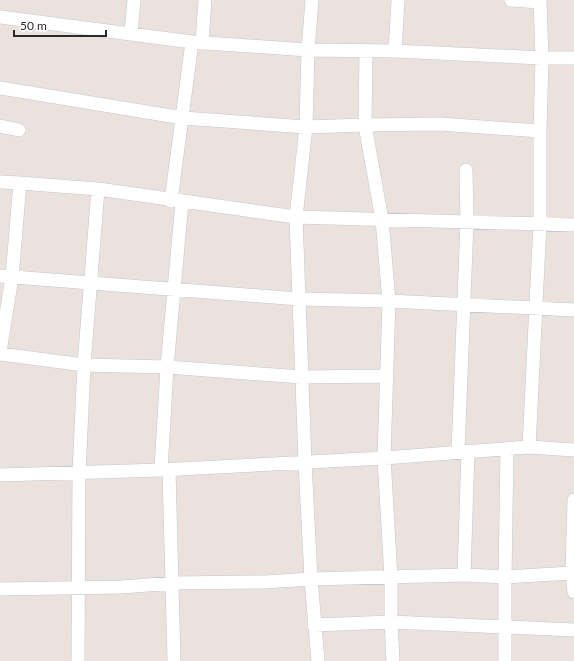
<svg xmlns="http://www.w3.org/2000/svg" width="574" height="661" font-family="Lato,sans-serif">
<rect width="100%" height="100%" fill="#ebe1dd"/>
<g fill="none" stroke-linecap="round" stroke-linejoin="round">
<defs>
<path id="street" d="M312,0l-4,50 -2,77 -10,90 9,245 6,117 7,82
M511,0l29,2
M0,17l192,25 116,8 87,1 147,7h32
M131,34l3,-34
M202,43l3,-43
M366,51l-1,74 17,95 7,81 -5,157 7,120v44l2,39
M395,51l3,-51
M0,88l183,30 123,9 59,-2 75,-1 100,7
M0,126l19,4
M0,182l20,1 78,6 198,28 278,8
M171,201l21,-159
M0,276l299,23 90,2 185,9
M0,352l12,-75 8,-94
M0,354l84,11 83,2 134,10 85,-1
M529,447l11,-224v-92l2,-73 -2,-58
M458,452l9,-230 -1,-52
M161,470l6,-103 15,-165
M169,470l5,191
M0,475l161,-5 223,-12 145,-11 45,3
M574,500l-2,73 2,19
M464,575l4,-124
M0,589l122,-2 51,-4 92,-1 46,-3 153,-4 41,2 67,-4
M314,625l77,-3 183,8
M78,661l1,-188 5,-108 14,-176
M505,661v-84l2,-128"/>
</defs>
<use href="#street" stroke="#c1c8cf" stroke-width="14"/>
<use href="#street" stroke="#fff" stroke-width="13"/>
</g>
<path d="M14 30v6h92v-6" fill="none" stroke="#2a2a2a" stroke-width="2"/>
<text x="20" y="30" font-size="12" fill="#2a2a2a" stroke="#ffffff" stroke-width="3" paint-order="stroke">50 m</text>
</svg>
